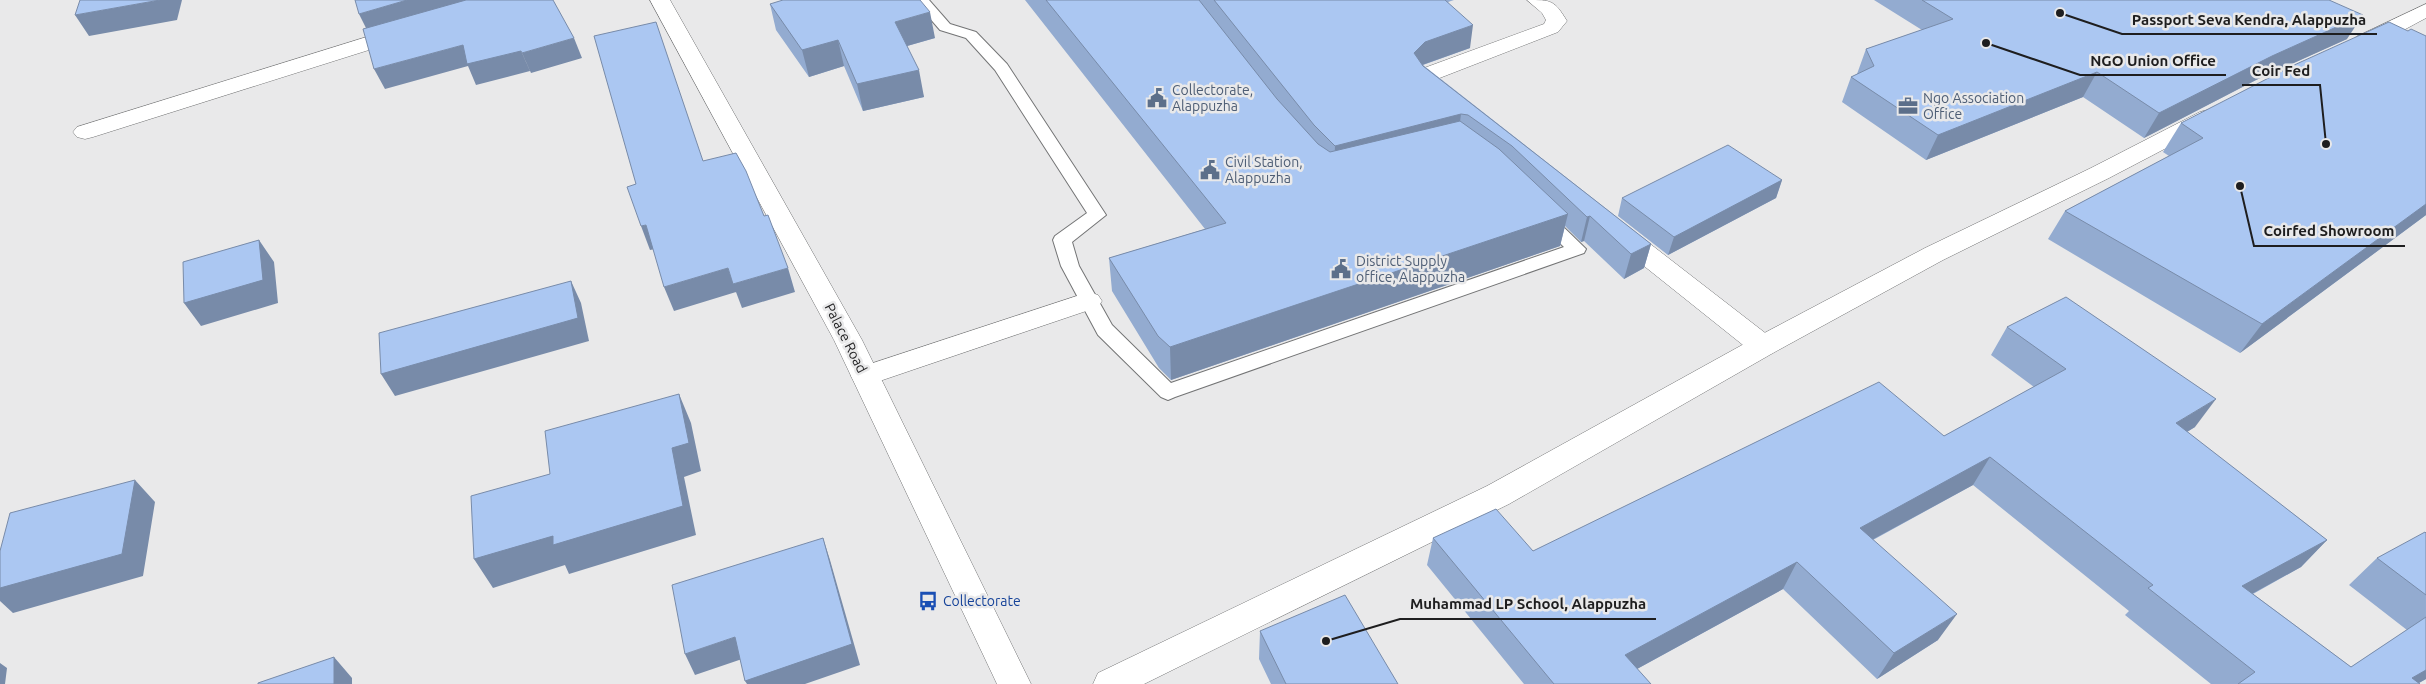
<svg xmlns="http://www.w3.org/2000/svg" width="2426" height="684" font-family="Ubuntu,sans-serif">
<rect width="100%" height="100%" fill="#e9e9ea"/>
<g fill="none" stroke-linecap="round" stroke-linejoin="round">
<defs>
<path id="lane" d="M914,0h15l21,24 26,8 31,32 99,151 -34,27 7,24 33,59 59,58 393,-136 -26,-25 -3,-4 3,-4 6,-2 6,2 36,35 -2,4 -409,144 -7,3 -7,-3 -63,-62 -37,-69 -8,-26 2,-4 32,-23 -92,-143 -29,-32 -26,-8z"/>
<path id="street" d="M1527,0c25,0 27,0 40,21l-9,11 -121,47 19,17 -3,5c-18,4 -30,-11 -40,-25l3,-5 128,-47 2,-4 -4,-7z
M402,26l8,1 3,5 -3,5 -317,100 -8,2 -8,-2 -4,-5 4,-5z
M1618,224l9,2 146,113 4,7 -4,7 -10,3 -10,-3 -144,-115 -4,-6 4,-6z
M1089,292l9,3 4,6 -4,6 -233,79 -10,-3 -4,-7 4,-7z"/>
<path id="secondary" d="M650,0h20l192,340 169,344h-34l-163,-344z
M2426,4v14l-54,29 -8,1 -8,-1 -3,-5 3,-5z
M2208,110l8,2 3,5 -3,5 -107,56 -166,82 -170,93 -264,151 -365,180h-51l5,-11 389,-187 266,-147 172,-91 166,-80 109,-56z"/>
</defs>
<use href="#lane" stroke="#737475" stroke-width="2"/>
<use href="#street" stroke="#737475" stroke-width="1"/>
<use href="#secondary" stroke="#737475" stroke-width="1"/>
<use href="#lane" fill="#fff" fill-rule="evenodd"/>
<use href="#street" fill="#fff" fill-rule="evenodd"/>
<use href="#secondary" fill="#fff" fill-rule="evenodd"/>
</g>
<path fill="#93abd0" d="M1025,0h429l-6,2 22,46 -47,17 228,179 -7,24 -20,11 -40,-38 -3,1 -16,-16 -5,20 -389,134 -12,-12 -47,-77 -3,-33 96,-29z
M1874,0h455l18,39 -91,41 -112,58 -61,-41 -157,63 -84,-58 9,-25 6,-3 9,-25 56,-19z
M770,4l165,34 -28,8 17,51 -61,14 -19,-45 -35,11 -33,-47z
M2408,31l18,5v179l-186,138 -192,-114 17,-28 104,-55 -6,-4 18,-29z
M1782,180l-6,18 -108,57 -50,-39 4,-18z
M2007,327l188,100 -8,5 140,108 -26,27 -48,27 98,73 56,-37 -58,-45 28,-27 49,-25v146l-7,4 1,1h-209l-86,-69 4,-4 -156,-126 -100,55 65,100 -61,39 -94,-90 -146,80 14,15h-127l-97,-119 6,-27 100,13 411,-115 90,-49 -43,-32z
M1260,631l138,53h-127l-12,-25z"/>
<path fill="#788ba9" d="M160,0h22l-5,20 -88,16 -14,-21z
M407,0h79l-117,34 -10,-20z
M930,12l5,26 -35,10 -5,-26z
M2363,15l-16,24 -91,41 -112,58 15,-25 113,-57z
M1473,25l-3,23 -48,17 -8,-12 11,-11z
M574,38l8,20 -51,15 -9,-20z
M838,40l6,26 -35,11 -7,-27z
M463,45l58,6 9,20 -54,14 -8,-19 -83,23 -11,-20z
M919,70l5,27 -61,14 -6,-27z
M2097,72l-14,25 -157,63 12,-25z
M1461,114l-3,24 -124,32 1,-24z
M1782,180l-6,18 -108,57 6,-18z
M2426,204v11l-186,138 22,-29z
M1568,214l-8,32 -389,134 -1,-33z
M1590,216l-6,25 -3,1 6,-25z
M646,225l9,24 -5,1 -9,-24z
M259,240l15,22 4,41 -77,23 -17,-23z
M1651,244l-7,24 -20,11 7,-25z
M728,268l8,24 -62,19 -10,-24z
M788,268l7,24 -53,16 -9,-24z
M571,281l10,22 8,38 -194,55 -14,-22z
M679,394l12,29 10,48 -17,6 12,58 -127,39 -4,-9 -72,23 -19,-29 198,-111z
M2216,399l-21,28 -40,24 21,-28z
M1990,457l-17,28 -129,70 16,-27z
M135,480l20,22 -12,74 -130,37 -13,-12v-13z
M823,538l7,22 30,105 -55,19h-58l-2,-3z
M2327,540l-26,27 -84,46 25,-27z
M1797,562l-14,27 -168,92 10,-26z
M1957,614l-19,26 -61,39 17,-26z
M735,637l10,21 -50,17 -10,-21z
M334,657l18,21v6h-18z
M0,663l7,5 -2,16h-5z
M2426,670v9l-9,5 -5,-6z"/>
<path fill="#abc7f2" stroke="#788ba9" d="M80,0h80l-85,15z
M355,0h52l-48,14z
M466,0h87l21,38 -52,15 -1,-2 -54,13 -4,-19 -89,24 -11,-40z
M783,0h137l10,12 -35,10 24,48 -62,14 -19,-44 -36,10 -32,-46z
M1046,0h153l78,99 41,45 12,8 130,-31 39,28 69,65 -398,133 -12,-11 -49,-78 117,-35z
M1214,0h231l28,25 -48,17 -11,11 9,13 228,178 -20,10 -41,-38 -3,1 -75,-71 -44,-31 -7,-1 -126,32 -21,-21z
M1922,0h407l34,15 -91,41 -113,57 -62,-41 -159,63 -87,-58 23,-11 -8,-17 87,-30z
M656,22l47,139 33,-8 10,18 18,45 4,-1 20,53 -55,16 -5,-16 -64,19 -18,-62 -5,1 -14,-39 9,-3 -42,-148z
M2389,22l19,9 3,-2 15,7v168l-164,120 -197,-113 138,-73 -22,-15 111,-57z
M1728,145l54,35 -108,57 -52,-39z
M259,240l4,40 -79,23 -1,-41z
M571,281l7,37 -197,56 -2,-41z
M2066,297l150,102 -40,24 151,117 -85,46 109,81 75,-50v53l-14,8 8,6h-182l17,-12 -107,-84 5,-3 -163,-128 -130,71 97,86 -63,39 -97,-91 -172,93 26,29h-97l-121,-146 63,-29 37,42 346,-169 65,54 122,-67 -59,-42z
M679,394l10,49 -17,5 11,58 -130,39v-9l-79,23 -3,-63 79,-22 -5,-43z
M135,480l-13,74 -122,34v-37l10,-38z
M2425,532l1,1v62l-49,-37z
M823,538l29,106 -107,37 -10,-44 -50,17 -13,-69z
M1345,595l53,89h-112l-26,-53z
M334,657v27h-76v-1z"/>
<defs>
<symbol id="civic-bare" viewBox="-9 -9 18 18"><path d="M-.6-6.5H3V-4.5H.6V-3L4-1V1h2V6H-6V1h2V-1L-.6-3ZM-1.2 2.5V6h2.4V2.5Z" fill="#5c6f8a" stroke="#e9e9ea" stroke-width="2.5" paint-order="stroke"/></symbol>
<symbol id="office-bare" viewBox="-9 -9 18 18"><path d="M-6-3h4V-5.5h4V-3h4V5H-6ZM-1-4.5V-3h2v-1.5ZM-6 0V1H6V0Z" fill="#5c6f8a" stroke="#e9e9ea" stroke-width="2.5" paint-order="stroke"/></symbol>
<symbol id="bus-bare" viewBox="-9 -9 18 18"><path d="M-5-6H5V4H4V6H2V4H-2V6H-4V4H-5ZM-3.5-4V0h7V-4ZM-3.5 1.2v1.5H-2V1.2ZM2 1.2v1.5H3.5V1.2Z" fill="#1a4fb4" stroke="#e9e9ea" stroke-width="2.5" paint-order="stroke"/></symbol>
</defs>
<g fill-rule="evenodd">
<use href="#civic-bare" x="1143" y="84" width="28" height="28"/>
<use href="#office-bare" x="1894" y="92" width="28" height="28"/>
<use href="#civic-bare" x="1196" y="156" width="28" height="28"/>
<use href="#civic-bare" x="1327" y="255" width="28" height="28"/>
<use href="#bus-bare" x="914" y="587" width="28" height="28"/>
</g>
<g text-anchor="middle" stroke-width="5" stroke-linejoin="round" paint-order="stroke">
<g font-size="14" fill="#4e5e75" stroke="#e9e9ea" text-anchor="start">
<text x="1172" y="95">Collectorate,<tspan x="1172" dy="16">Alappuzha</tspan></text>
<text x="1923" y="103">Ngo Association<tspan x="1923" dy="16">Office</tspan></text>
<text x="1225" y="167">Civil Station,<tspan x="1225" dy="16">Alappuzha</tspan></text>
<text x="1356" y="266">District Supply<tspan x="1356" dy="16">office, Alappuzha</tspan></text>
</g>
<g font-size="14" fill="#1e1e1f" stroke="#e9e9ea">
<text transform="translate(846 338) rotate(63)" y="5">Palace Road</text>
</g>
<g font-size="14" fill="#164399" stroke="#e9e9ea" text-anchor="start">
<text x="943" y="606">Collectorate</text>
</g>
</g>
<path fill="none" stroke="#1e1e1f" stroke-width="2" d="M2060 13L2122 34H2377M1986 43L2080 75H2226M2326 144L2320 85H2242M2240 186L2254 246H2405M1326 641L1400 619H1656"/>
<g fill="#1e1e1f" stroke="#e9e9ea" stroke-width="2">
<circle cx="2060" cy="13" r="5"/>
<circle cx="1986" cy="43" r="5"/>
<circle cx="2326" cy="144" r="5"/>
<circle cx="2240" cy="186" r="5"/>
<circle cx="1326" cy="641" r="5"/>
</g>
<g font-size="15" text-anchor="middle" font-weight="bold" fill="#1e1e1f" stroke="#e9e9ea" stroke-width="5" stroke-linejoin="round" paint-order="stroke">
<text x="2249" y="25">Passport Seva Kendra, Alappuzha</text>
<text x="2153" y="66">NGO Union Office</text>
<text x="2281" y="76">Coir Fed</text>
<text x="2329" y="236">Coirfed Showroom</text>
<text x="1528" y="609">Muhammad LP School, Alappuzha</text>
</g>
</svg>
